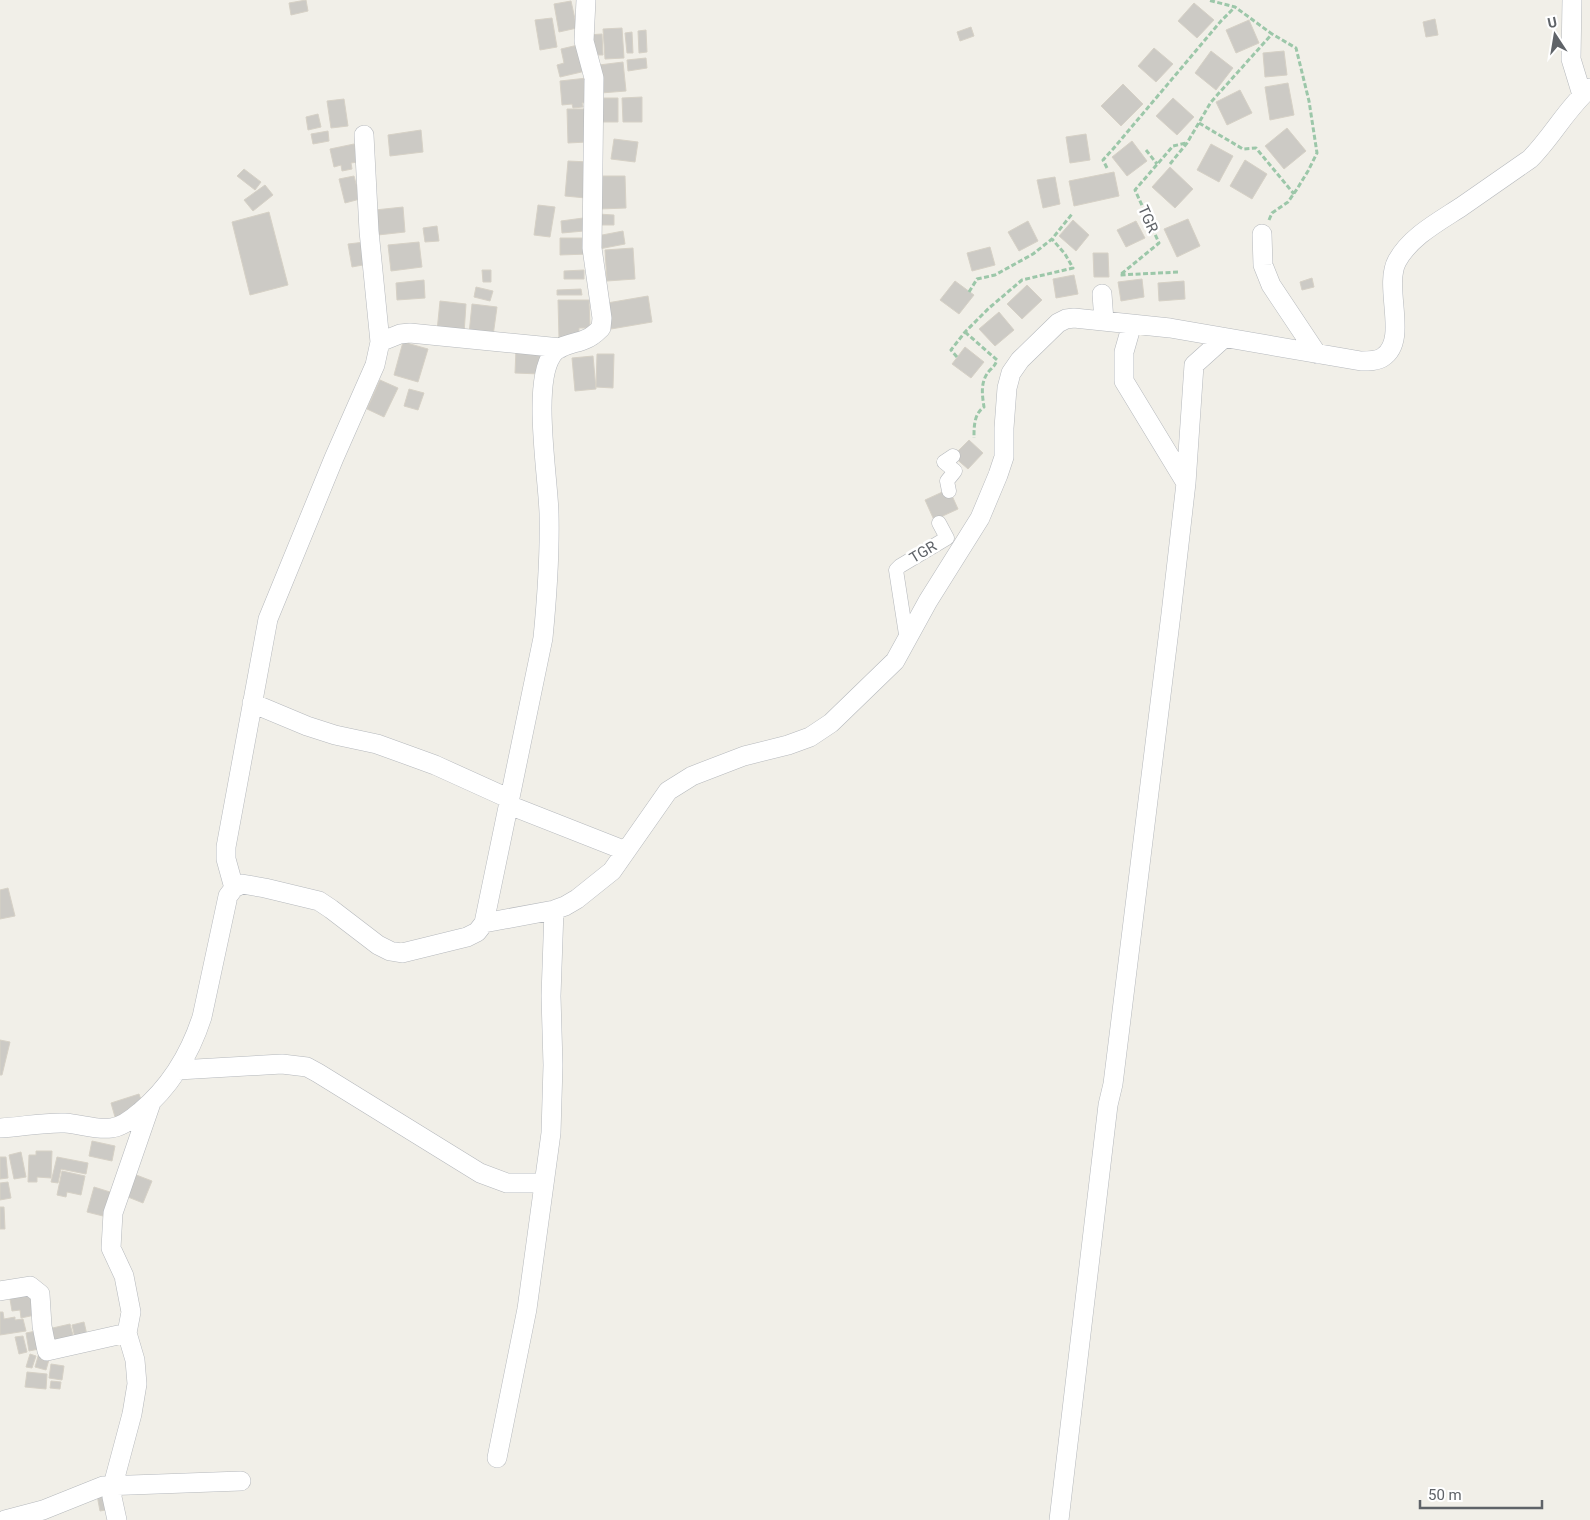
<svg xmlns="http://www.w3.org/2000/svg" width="1590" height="1520" font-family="Roboto,sans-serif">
<rect width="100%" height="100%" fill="#f1efe8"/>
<path fill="#cccac5" stroke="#d6d1c6" d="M306,0l2,11 -17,4 -2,-12z
M571,1l6,27 -18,4 -5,-28z
M1194,3l20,17 -17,18 -19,-17z
M552,18l5,29 -17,3 -5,-30z
M1435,19l3,16 -12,2 -3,-15z
M1249,20l10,23 -23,10 -10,-23z
M971,27l3,9 -14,5 -3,-9z
M622,28l2,30 -19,1 -2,-30z
M646,30l1,22 -8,1 -1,-22z
M632,32l1,21h-6l-2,-20z
M602,34l1,21h-14l-2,-20z
M578,45l12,25 -30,7 -3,-12 7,-2 -3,-14z
M1154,48l19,16 -17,18 -18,-16z
M1211,51l22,17 -17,22 -21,-17z
M1284,51l3,24 -22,2 -2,-24z
M646,58l1,10 -19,3 -1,-11z
M623,62l3,29 -25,2 -2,-28z
M587,78l3,24 -8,1 1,4 -10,1 -1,-4 -10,1 -2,-24z
M1288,83l6,32 -24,5 -5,-33z
M1123,84l20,20 -22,22 -20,-20z
M1240,90l12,23 -25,12 -11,-23z
M642,97v25h-19l-1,-24z
M601,98h17v24h-18z
M1173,98l21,19 -17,18 -21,-19z
M344,99l4,27 -17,2 -4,-27z
M567,109h20v33l-19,1z
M318,114l3,13 -13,3 -2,-13z
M1287,128l19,23 -22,18 -19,-23z
M421,130l2,22 -33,4 -2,-21z
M328,131l1,10 -16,3 -2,-10z
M1086,134l4,26 -20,3 -4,-26z
M614,139l24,3 -3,20 -24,-3z
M1132,141l15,20 -20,15 -15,-19z
M354,144l4,18 -7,1 1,6 -10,2 -1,-6 -7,2 -4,-18z
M1211,144l22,12 -14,26 -22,-12z
M1245,160l22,14 -15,25 -22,-13z
M568,161l21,1 -3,36 -21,-2z
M1170,167l23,22 -18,19 -23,-21z
M244,169l17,13 -6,8 -18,-14z
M1114,172l5,24 -45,10 -5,-25z
M354,176l6,23 -15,4 -6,-24z
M599,176h26l1,32 -26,1z
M1055,177l5,27 -17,4 -6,-28z
M265,185l8,10 -20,16 -9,-11z
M538,205l17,2 -5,30 -16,-2z
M403,207l2,25 -27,3 -3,-25z
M269,212l19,73 -38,10 -18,-73z
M598,214l16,1v10h-16z
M583,218l1,13 -22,2 -1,-12z
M1188,219l12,27 -23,11 -13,-28z
M1073,220l16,15 -13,16 -17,-15z
M1028,221l10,20 -19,10 -11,-19z
M1136,221l9,17 -19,9 -9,-17z
M437,226l2,15 -14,1 -2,-14z
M623,231l2,13 -26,5 -2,-13z
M560,238h28v16l-28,1z
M365,242l3,22 -16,3 -4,-23z
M419,242l3,25 -31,4 -3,-26z
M990,247l5,18 -23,6 -5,-18z
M633,248l2,31 -28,2 -2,-31z
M1093,253h15l1,24h-15z
M482,270h9v12h-8z
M584,270v9h-20v-8z
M1074,275l4,19 -22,4 -3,-19z
M1312,278l2,9 -12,3 -2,-8z
M1142,279l2,18 -23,4 -3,-19z
M424,280l1,18 -28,2 -1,-17z
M955,281l19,14 -15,19 -19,-14z
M1184,281l1,18 -26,2 -1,-18z
M1027,285l15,15 -20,19 -15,-15z
M476,287l17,4 -3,10 -16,-4z
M581,289l1,6h-25v-5z
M648,296l4,26 -41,7 -4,-26z
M558,300h31l1,28h-11v9l-20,1z
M440,301l26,3 -2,30 -27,-3z
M472,304l25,3 -4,29 -24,-2z
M999,312l15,18 -19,16 -16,-17z
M403,342l25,7 -10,33 -24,-7z
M965,347l19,15 -13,16 -19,-14z
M516,349l25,1 -1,24 -25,-1z
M597,354h17l-1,34 -17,-1z
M593,356l3,33 -21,2 -3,-33z
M380,380l18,8 -14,29 -17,-8z
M409,389l15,4 -6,17 -14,-4z
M969,440l14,13 -15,16 -15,-13z
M949,489l9,20 -24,11 -9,-20z
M8,888l7,28 -15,3v-29z
M0,1040l10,2 -8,33h-2z
M139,1094l5,14 -29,9 -4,-14z
M92,1141l23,5 -3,15 -23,-5z
M36,1151h16l-1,27 -14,-1v5h-9l1,-27h7z
M21,1152l5,25 -12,2 -5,-24z
M0,1157h6l2,21 -8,1z
M57,1157l31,6 -2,11 -25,-5 -3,14 -7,-1z
M62,1171l23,5 -4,19 -14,-3 -1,5 -9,-2z
M131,1173l21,8 -9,22 -20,-8z
M8,1182l3,16 -11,2v-17z
M94,1187l16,5 -7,24 -16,-4z
M0,1207h4l1,22h-5z
M30,1289l5,26 -14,3 -1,-8 -8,1 -3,-18z
M0,1312h3l1,7 11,-2v3l8,-1 3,12 -26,4z
M84,1322l3,13 -12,3 -3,-13z
M70,1324l4,15 -26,6 -4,-15z
M41,1330l3,18 -15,3 -3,-18z
M23,1336l4,16 -8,2 -4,-17z
M39,1353l11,3 -4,14 -11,-3z
M30,1354l6,2 -4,12 -6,-1z
M51,1364l13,2 -2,14 -13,-2z
M27,1372l20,2 -1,15 -21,-2z
M51,1381l10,1 -1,7 -10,-1z
M108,1493l3,16 -11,2 -3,-16z"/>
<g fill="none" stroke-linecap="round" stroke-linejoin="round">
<defs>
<path id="pedestrian" d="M949,491l-2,-10 8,-10 -11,-9 9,-6
M907,641l-11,-71 4,-4 47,-28 -8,-15"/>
<path id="minor" d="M1572,0l-1,59 11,36
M1262,234l1,31 8,20 46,69
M1102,294l2,27
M1132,324l-8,28v29l62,102
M380,342l20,-8 10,-1 151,15
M252,703l55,23 28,9 42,9 58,21 75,34
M509,805l117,46
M234,888l-8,-29v-12l42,-228 66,-161 41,-93 5,-23 -11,-111 -5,-96
M484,923l70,-13 11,-4 12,-7 35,-28 56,-80 24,-15 52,-20 44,-11 22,-8 21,-14 64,-62 33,-60 52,-83 18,-43 6,-18v-29l3,-40 4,-15 9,-13 38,-37 8,-4 8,-1 96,10 191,33c7,0 17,0 22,-4 26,-17 0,-70 14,-96 13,-24 41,-39 64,-54 23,-16 46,-32 69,-48 22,-22 37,-51 60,-71
M178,1070l104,-6 25,3 11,6 162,100 27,10h37
M0,1128c21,-1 44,-6 65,-5 15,1 31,7 46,5 11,-1 21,-9 29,-16 30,-25 50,-58 62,-95l26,-121 6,-8 8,-4 23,4 54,13 12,8 47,36 12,6 12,2 65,-16 10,-5 7,-9 59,-285c4,-41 7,-84 6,-125 -1,-37 -17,-129 3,-158 7,-11 24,-11 34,-16 6,-2 11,-7 15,-11l1,-10 -10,-70 2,-170 -10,-37 2,-41
M0,1291l30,-5 10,8 2,32 5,25 80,-18
M497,1458l30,-149 24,-176 2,-68 -2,-69 3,-86
M5,1520l38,-10 60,-24 138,-5
M117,1520l-5,-23 1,-12 19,-71 5,-30 -2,-24 -8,-27 4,-21 -7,-36 -13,-28 2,-35 38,-110
M1059,1520l49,-415 5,-21 58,-470 15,-131 8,-118 30,-27"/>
</defs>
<use href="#pedestrian" stroke="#b5b8bc" stroke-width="15"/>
<use href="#minor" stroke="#b5b8bc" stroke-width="20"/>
<path stroke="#9cc7a9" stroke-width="3" stroke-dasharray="5 2.5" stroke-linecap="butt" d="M1199,123l44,26 13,-1 38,46
M1146,150l11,14
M1170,164l17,-21 24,-41 61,-68 -37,-27 -27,-7
M1107,168l-4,-8 10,-11 108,-128 14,-14
M1269,220l3,-7 16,-11 9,-13 11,-18 9,-18 -8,-52 -13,-53 -24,-14
M1178,272l-58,3 39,-32 -24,-53 38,-44 13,-3
M969,292l8,-13 18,-4 38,-21 19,-15 20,-25
M965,332l32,28c-2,6 -4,7 -7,10 -10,11 -8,24 -6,37 -10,7 -10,19 -10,31
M957,357l-6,-7 14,-18 24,-24 33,-28 51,-12 -8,-14 -13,-15"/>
<use href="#pedestrian" stroke="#fff" stroke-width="14"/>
<use href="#minor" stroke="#fff" stroke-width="19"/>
</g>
<g text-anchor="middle" stroke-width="5" stroke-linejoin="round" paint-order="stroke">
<g font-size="15" fill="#5f6368" stroke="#fff">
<text transform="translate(1148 219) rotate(66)" y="5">TGR</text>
<text transform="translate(923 552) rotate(-31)" y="5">TGR</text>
</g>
</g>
<g transform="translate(1555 35) rotate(348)" stroke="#ffffff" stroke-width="4" paint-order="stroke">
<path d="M0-4L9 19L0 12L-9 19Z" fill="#5f6368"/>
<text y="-8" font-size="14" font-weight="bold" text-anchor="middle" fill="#5f6368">U</text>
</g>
<path d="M1420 1500v8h122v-8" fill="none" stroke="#5f6368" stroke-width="2.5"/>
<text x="1428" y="1500" font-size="15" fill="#5f6368" stroke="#ffffff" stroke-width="4" paint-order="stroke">50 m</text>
</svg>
